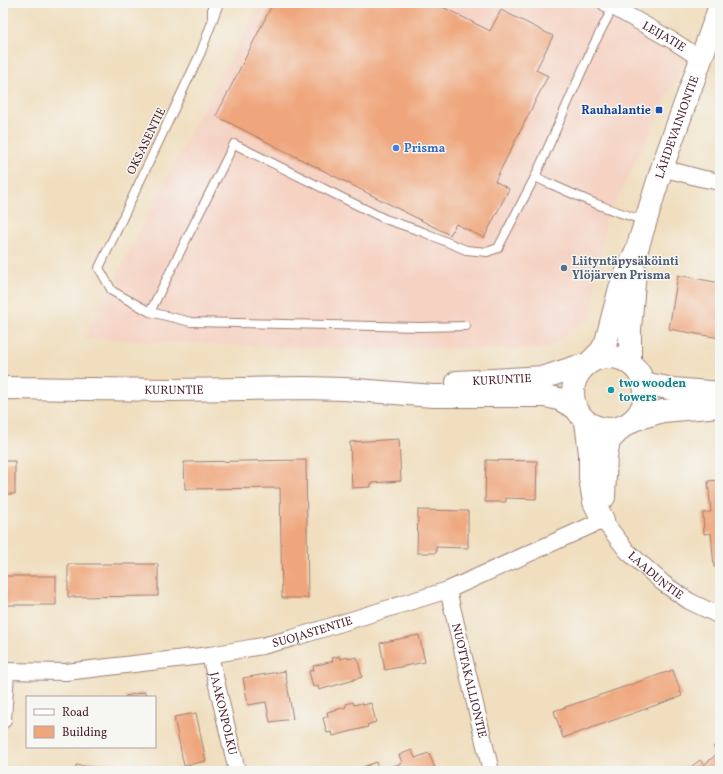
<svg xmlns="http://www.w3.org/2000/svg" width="723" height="774" font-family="Vollkorn,serif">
<rect width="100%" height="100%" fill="#f6f6f2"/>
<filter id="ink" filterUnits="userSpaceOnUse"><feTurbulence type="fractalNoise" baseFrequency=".025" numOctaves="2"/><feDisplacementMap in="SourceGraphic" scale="8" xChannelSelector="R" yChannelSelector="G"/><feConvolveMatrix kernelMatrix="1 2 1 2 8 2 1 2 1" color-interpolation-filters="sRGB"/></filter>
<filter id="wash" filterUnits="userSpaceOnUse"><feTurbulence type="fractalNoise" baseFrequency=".012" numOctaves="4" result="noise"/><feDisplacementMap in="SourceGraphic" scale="16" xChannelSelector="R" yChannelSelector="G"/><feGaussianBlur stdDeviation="0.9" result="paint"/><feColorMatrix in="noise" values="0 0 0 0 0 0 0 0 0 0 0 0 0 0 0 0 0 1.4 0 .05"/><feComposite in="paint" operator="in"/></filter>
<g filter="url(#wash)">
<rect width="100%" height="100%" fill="#f0debe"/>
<path fill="#f5d2c2" d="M261,3h329l95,58 -79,160 -15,98 -45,30h-217l-245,-10 111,-216z"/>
<g id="blocks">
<path fill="#efa67b" d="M273,3h162l55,28 11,-21 52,26 -17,34 12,6 -53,105 14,8 -25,49 -28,-14 -6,11 -234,-119z
M678,275l42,8v55l-51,-9z
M399,439l2,42 -30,2v4l-19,1 -2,-46z
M306,460l2,138h-26l-2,-110 -95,1 -1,-27z
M486,460l51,1 -1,38 -30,-1v4h-21z
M3,461h12v33h-12z
M720,480v87h-6l-3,-34 -7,1 -1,-21 8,-1 -3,-31z
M418,510l50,1v37l-32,-1v6h-19z
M68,564h90v32l-90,1z
M3,576h53v29h-53z
M419,635l6,27 -40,8 -5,-27z
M339,656l1,3 8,-2v2l9,-2 5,20 -8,2v1l-35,10 -1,-4 -5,1 -4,-16 5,-1 -1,-4 20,-5 -1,-3z
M673,670l9,26 -119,42 -9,-27z
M285,671l8,48 -23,3 -4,-20 -18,3 -5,-27z
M145,692l1,5h-21v-1z
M353,702l1,3 8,-2 1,2 8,-2 5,19 -9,3 1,2 -35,9 -1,-4 -5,1 -4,-15 5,-2 -1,-4 19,-5v-3z
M196,713l10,48 -22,5 -10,-49z
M720,741v30h-32l-1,-1 13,-10 4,5 14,-12 -5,-6z
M412,750l3,8 14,-5 7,18h-56l22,-8 -3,-8z
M376,762l3,9h-17l-1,-3z
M76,765l24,3v3h-25z"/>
</g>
</g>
<g filter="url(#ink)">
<use href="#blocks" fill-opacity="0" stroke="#9d7e74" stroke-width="1"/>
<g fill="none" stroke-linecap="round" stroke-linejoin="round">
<defs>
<path id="lane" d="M219,3l-18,49 -102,216 13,23 38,21 84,-168 151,75 38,13 43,18 21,2 11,-4 37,-71 57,-129 21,-41
M212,17v-14
M535,177c36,16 71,33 109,43
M150,312l41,10 230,5 45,-1"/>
<g id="street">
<path id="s1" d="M606,3l69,39 26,17"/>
<path d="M662,168l38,10 20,4"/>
<path id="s2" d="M448,590l43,181"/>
<path id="s3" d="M210,655l27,116"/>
<path id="s4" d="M3,671l63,1 144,-17 52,-9 31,-8 155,-48 155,-70 24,31 36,32 26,18 31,15"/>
<path d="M3,720l3,-48"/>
</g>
<g id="secondary">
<circle cx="609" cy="393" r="36"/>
<path id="s5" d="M591,361l10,-10 5,-9 14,-54 17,-39 25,-81 58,-162"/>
<path d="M630,364v-35l5,-58"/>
<path id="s6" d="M457,382l88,-5 31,-10 10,-2"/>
<path d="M643,383l30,6 47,4"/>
<path id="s7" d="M3,388l169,2 133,-2 39,1 89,7h112l14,3 18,10"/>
<path d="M633,420l30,-9 57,-5"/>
<path d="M586,421l4,33v24l4,24 9,18"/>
<path d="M604,497l2,-41 3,-15 14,-15"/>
</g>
</defs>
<use href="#lane" stroke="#9d7e74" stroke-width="10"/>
<use href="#street" stroke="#9d7e74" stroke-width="18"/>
<use href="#secondary" stroke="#9d7e74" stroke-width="24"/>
<use href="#lane" stroke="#fff" stroke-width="8"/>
<use href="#street" stroke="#fff" stroke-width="16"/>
<use href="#secondary" stroke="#fff" stroke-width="22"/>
</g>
</g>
<rect fill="#1a4fb4" stroke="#f6f6f2" stroke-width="1.5" x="655" y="106" width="8" height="8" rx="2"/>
<circle fill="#3f7fe0" stroke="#f6f6f2" stroke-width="1.5" cx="396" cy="148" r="4"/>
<circle fill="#5c6f8a" stroke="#f6f6f2" stroke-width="1.5" cx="564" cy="268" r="4"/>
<circle fill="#0f9aa8" stroke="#f6f6f2" stroke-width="1.5" cx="611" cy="390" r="4"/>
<g text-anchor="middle" stroke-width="3" stroke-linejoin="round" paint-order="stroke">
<g font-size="12" fill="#4a1f2b" stroke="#f6f6f2">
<text dy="4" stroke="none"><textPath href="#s1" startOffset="67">LEIJATIE</textPath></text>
<text dy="4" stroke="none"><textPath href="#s5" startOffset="251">LÄHDEVAINIONTIE</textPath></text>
<text transform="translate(146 141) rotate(-64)" y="4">OKSASENTIE</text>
<text dy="4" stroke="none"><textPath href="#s6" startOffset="45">KURUNTIE</textPath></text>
<text dy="4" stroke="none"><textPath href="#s7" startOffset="171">KURUNTIE</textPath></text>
<text dy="4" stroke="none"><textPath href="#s4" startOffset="702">LAADUNTIE</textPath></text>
<text dy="4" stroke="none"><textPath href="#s4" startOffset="313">SUOJASTENTIE</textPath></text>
<text dy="4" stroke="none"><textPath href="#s2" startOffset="93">NUOTTAKALLIONTIE</textPath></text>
<text dy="4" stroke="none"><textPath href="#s3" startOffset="60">JAAKONPOLKU</textPath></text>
</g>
<g font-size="12" font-weight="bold" fill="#164399" stroke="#f6f6f2" text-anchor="end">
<text x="651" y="114">Rauhalantie</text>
</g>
<g font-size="12" font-weight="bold" fill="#366cbe" stroke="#f6f6f2" text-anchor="start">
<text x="404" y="152">Prisma</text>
</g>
<g font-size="12" font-weight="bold" fill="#4e5e75" stroke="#f6f6f2" text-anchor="start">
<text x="572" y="265">Liityntäpysäköinti<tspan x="572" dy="14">Ylöjärven Prisma</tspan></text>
</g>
<g font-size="12" font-weight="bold" fill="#0d838f" stroke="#f6f6f2" text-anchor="start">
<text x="619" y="387">two wooden<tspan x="619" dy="14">towers</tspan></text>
</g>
</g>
<rect width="723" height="774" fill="none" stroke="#f6f6f2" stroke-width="16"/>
<rect x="26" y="696" width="130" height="52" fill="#f6f6f2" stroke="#b1a0a2"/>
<rect x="34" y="709" width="20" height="6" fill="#ffffff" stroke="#b1a0a2"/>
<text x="62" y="716" font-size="12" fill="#4a1f2b">Road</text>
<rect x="34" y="726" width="20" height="12" fill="#efa67b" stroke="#b1a0a2"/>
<text x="62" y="736" font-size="12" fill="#4a1f2b">Building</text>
</svg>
